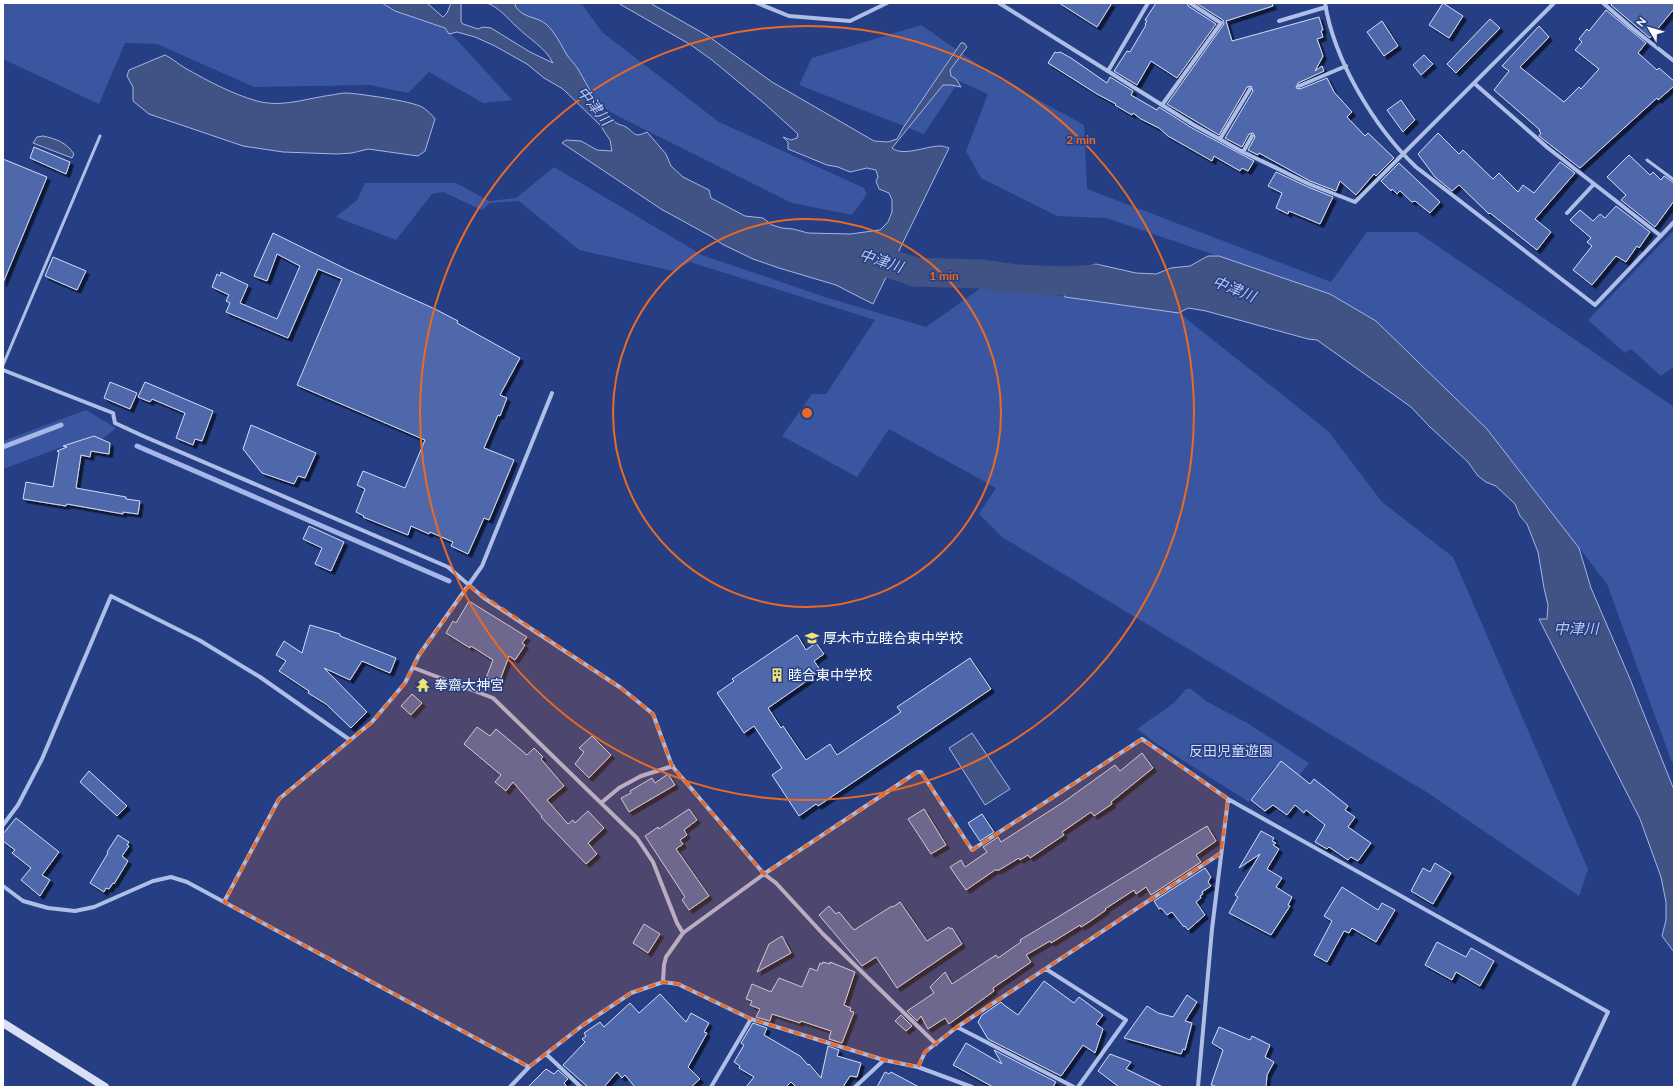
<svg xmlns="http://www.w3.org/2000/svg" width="1677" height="1090" font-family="Lato,'Noto Sans JP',sans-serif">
<defs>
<filter id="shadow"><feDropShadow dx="3.5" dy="3.5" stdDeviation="0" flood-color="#0009"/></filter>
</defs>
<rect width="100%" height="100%" fill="#263e83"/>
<path fill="#3b56a0" d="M3,3h420l89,97 -29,3 -54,-31 -21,21 -38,-8 -116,2 -97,-43 -32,-1 -26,61 -96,-45z
M509,3h72l21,29 117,90 145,66 3,6 -15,21 -60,-12 -184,-92z
M921,25l75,52 88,48 3,64 244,93 36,-50h50l257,175v361l-67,-184 -120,-155 -111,-108 -46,-27 -224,-76 -49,-2 -76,-38 -15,-27 22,-57 -29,-13 -35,53 -125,-49 13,-27z
M554,167l148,88 123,42 101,30 59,-42 194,28 149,118 54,71 71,55 135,312 -9,27 -151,-103 -426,-256 -23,-23 17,-26 -107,-59 -32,48 -75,-41 30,-42h14l49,-74 -185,-58 -16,9 -95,-21 -60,-49 -29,2 -8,7 -39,-18 -11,2 -36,46 -60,-23 21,-17 8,-17h91l33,18 27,-3z
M1674,230v139l-2,-1 -11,8 -30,-27 -6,4 -37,-33z
M86,410l30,18 -14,11 -11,-3 -88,33v-28z
M1186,689h5l15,12 41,22 62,40 -14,18 -20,-15 -26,36 -92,-58 -20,-15 37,-26z"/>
<path fill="#415285" stroke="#a4b7e8" d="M382,3h45l16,14 4,-4 4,-10h10v19l2,2 15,5 5,-2 8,1 39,24 23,11c-8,-16 -24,-24 -36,-36 -10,-9 -17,-19 -30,-24h29l-1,3c9,13 21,10 31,18 9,8 15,21 21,31 3,5 8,9 11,14 11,19 20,39 37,53 3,3 8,3 11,5 10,7 8,11 21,5l19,22 5,12 12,11 26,13 2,8 34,18 18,2 9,7 10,3 11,1 15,4 42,1 30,-4 8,-8 4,-10v-12l-3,-7 -10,-4 -3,-8 2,-4 -2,-7 -9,-2 -17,4 -12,-5 -11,-2 -39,-16v-7l-5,-5 8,3 6,-2 1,-4 -33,-30 -53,-44 -21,-15 -73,-42h32l58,33 64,46 102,59 14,1 9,-3 6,-11 58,-85h3l3,4 -17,23 1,6 5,3 5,8 -10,-2h-8l-51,63c11,9 34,-2 48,-2 3,0 6,1 9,2l-76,156 -37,-19 -57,-17 -26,-9 -31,-15 -10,-7 -51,-28 -99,-66 4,-3 15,1 16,9 15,1 -2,-11 -10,-15 -37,-36 -19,-11 -17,-14 -32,-18 -20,-9 -18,-5 -8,2 -4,-6 -50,-17z
M165,55c7,3 13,9 20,13 23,13 47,26 72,33 26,7 50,-3 75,-6 5,-1 10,-2 15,-2 14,1 64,8 75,14 5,3 9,7 13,12l-10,32 -7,5 -50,-7 -16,4 -15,1 -54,-2 -40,-6 -94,-32 -16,-13v-14l-6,-11 2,-6z
M43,136c13,3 23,6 31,18l-2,4 -39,-15 4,-6z
M1208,256h11l111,38 46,27 111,108 92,119 12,40 39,91 44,111v162l-12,-16 4,-16v-18l-5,-25 -21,-58 -101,-200h8l1,-14 -4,-17 -6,-36 -11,-28 -7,-8 -5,-12 -19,-18 -10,-4 -8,-6 -10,-14 -38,-35 -19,-20 -94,-67 -9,-1 -102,-28 -18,-3 -9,5 -114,-16 -15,-28h30l16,-5 40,9 20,1 15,-6 19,-2z
M972,733l38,56 -25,16 -36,-57z"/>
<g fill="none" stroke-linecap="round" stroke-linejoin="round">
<path stroke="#a4b7e8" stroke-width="5" d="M137,446l312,135
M3,447l58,-22"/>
<path stroke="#415285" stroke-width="29" d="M856,252l59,20 65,2 38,5 47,2 30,-2"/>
</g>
<path fill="#4f67ab" stroke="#d3dcf6" filter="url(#shadow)" d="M1059,3h53l-15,24z
M1156,3h31l1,3 28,18 -39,54 -26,-17 -14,24 -23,-14 13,-20 3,1 16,-27 -1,-1 2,-3 -2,-1z
M1196,3h76l1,3 -47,15 6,20 87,-24 4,13 -2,1 2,6 -6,2 6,17 -8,15 7,-5 2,5 -26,12 -2,5 4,1 27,-11 7,14 18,20 -5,5 18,19 3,-3 26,25 -18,18 -2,-2 -18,21 -16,-14 -4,10 -26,-10 -51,-28 -1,2 -10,-5 7,-13 -2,-4 -4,1 -7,13 -17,-9 28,-47 -2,-5 -4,1 -28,48 -52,-31 57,-80 -1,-4z
M1443,3l20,13 -14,22 -20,-13z
M1613,3h61v6l-24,29 -39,-33z
M1606,10l40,33 -8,10 19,17 2,-2 15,13v5l-16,14 -1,-2 -77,70 -41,-32 2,-3 -2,-2 1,-1 -46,-40 15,-19 -7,-5 37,-40 10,11 -29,30 44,35 15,-15 2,2 18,-20 -24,-19 7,-8 -3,-3 8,-10 2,2z
M1490,19l10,9 -44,45 -9,-9z
M1382,21l16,25 -14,10 -17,-24z
M1055,52l2,1 3,-1 11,6 36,25 3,-6 23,14 -2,4 26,15 2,-3 33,21 62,33 -6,10 -6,-3 -2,3 -26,-15 -2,5 -44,-25 -9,-8 -18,-9 -8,-6 -1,2 -17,-10 1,-1 -19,-10 -49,-31z
M1424,55l9,9 -12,11 -8,-10z
M1401,100l14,20 -12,12 -16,-22z
M1438,133l21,21 4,-4 30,29 6,-6 19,19 5,-7 11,8 26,-31 15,11 -40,46 16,13 -14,18 -47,-37 -1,1 -30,-29 -7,6 -17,-14 -17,-23z
M34,147l36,15 -4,12 -36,-16z
M1629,155l21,20 3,-3 8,8 3,-4 10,7v18l-19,26 -34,-27 5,-5 -19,-18z
M3,159l44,18 -44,106z
M1399,163l41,39 -10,11 -15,-12 -3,1 -12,-11 -3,3 -5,-5 -1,2 -10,-10z
M1276,172l32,15 25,10 -13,27 -31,-13 -1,3 -12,-6 6,-15 -14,-7z
M1616,206l34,26 -11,16 -2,-2 -11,16 -10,-6 -24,29 -19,-15 19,-24 -5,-4 4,-4 -21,-18 10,-10 13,11 7,-7 5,4z
M273,233l73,36 89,40 23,12 -1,2 63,35 -20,37 7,3 -7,18 -2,-1 -14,33 30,12 -25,60 -5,-2 -16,36 -17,-8 2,-4 -23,-10 -1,2 -18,-8 -3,9 -45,-18 1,-1 -8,-4 9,-23 -8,-4 6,-14 42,17 20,-48 -128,-55 45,-106 -24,-10 -30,69 -62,-26 4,-9 -4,-2 3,-6 -17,-8 5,-13 3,2 1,-4 27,13 -8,18 37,16 23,-53 -23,-12 -10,27 -13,-5z
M53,257l33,14 -9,19 -32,-14z
M110,382l27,11 -7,16 -26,-11z
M145,382l68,29 -11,30 -7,-2 -2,6 -17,-7 9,-25 -33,-14 -2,3 -12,-5z
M251,425l65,28 -11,25 -7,-2 -4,8 -32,-11 -19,-24z
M94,436l16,7 -1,11 -18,-3 -1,6 -9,-2 -5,33 50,9v2l14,2 -2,13 -15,-2v2l-56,-10 -1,2 -43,-7 3,-17 27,5 6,-35 -2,-1 10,-4 -4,-1z
M309,526l35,16 -13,29 -16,-7 7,-16 -19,-9z
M469,601l58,36 -5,6 3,2 -10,15 -6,-4 -10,27 -13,-5 7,-18 -22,-14 -1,2 -24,-15 7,-12 3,2z
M310,625l30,9v2l56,22 -6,15 -28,-12 -12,19 -26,-12 43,44 -16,16 -25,-24 -18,-11 1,-2 -30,-20 7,-10 -10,-6 8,-14 18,12z
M797,635l9,15 10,-7 8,11 -10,7 7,10 -53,37 13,20 2,-2 23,34 24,-16 7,11 64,-43 -4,-5 73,-49 21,31 -173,117 -2,-2 -17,12 -27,-41 10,-7 -28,-42 -10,7 -27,-40 17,-12 -2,-2z
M412,694l10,9 -11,12 -10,-9z
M477,727l13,9 6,-7 31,26 7,-7 9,9 -2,2 23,27 -17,14 21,24 5,-4 2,3 13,-12 16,17 -16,15 9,11 -11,10 -45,-47 1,-1 -29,-34 -7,9 -11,-9 6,-7 -37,-31z
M592,736l19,19 -22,23 -14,-14 9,-12 -5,-4z
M1142,753l11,15 -42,34 1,2 -18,12 -3,-4 -26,18 -3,2 2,3 -34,23 -2,-3 -8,5 -1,-2 -20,12h-4l-29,20 -16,-23 11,-7 4,7 22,-15 -4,-5 15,-10 3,5 64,-41 50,-36 5,6z
M1281,761l29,23 4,-5 34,27 -3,4 10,7 -7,10 23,16 -13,18 -7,-4 -3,3 -19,-13 -2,2 -12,-7 10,-17 -19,-15 -2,3 -9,-8 -8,10 -14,-10 -8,6 -14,-11z
M89,771l38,35 -10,10 -37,-34z
M668,774l7,11 -46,27 -8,-14 10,-5 -1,-2 22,-13 3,5z
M689,809l8,11 -13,10 3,5 -7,5 3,4 -7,5 33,47 -20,14 -7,-10 3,-3 -40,-61 13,-9 1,2z
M924,809l22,36 -15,9 -23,-35z
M982,814l12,18 -14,9 -12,-18z
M16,818l43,34 -17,23 8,5 -10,16 -19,-16 10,-12 -19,-15 3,-3 -12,-9v-7z
M1207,826l9,15 -20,14 5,7 -50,33 -5,-8 -10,7 -2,-4 -29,19 1,1 -17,12 -8,5 -1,-2 -29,18 -1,-2 -24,14 5,7 -38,26 1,3 -45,33 -4,-6 -17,11 -7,-13 -4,5 -10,-10 27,-18 -4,-6 15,-15 7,12 44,-29 2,3 23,-16 -1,-2 20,-12z
M1261,831l13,7 -2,3 4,2 -3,2 6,4 -12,20 15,9 -6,9 16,10 -4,8 2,1 -19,29 -42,-22 9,-16 -3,-2 25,-41 -21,14z
M118,835l11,7 -2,3 2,1 -7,10 6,5 -14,23 -1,-1 -4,6 -3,-1 -2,4 -14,-9 18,-30 -1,-1z
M1435,863l16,10 -18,31 -22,-13 12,-23 7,4z
M1205,868l6,9 -3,5 3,4 -9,6 1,2 -3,2 1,2 -5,4 9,13 -17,15 -3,-4 -1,1 -12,-15 -5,3 -6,-7 -2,1 -5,-8z
M1342,887l36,23 4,-7 13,7 -19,32 -24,-14 -3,5 -5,-2 -17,31 -13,-7 18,-34 -8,-5z
M900,902l27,39 22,-14 1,2 2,-1 10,16 -65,44 -21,-31 -14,9 -43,-51 10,-9 7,8 3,-2 15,18 38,-24 1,1z
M644,924l16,10 -12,19 -15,-10z
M782,936l9,17 -34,19 12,-28z
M1437,942l29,15 5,-9 23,13 -14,25 -24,-14 -4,8 -27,-15z
M823,962l7,2v-2l25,10 -11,33 7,3 -1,3 4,1 -12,31 -13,-4 2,-8 -30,-10 -1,2 -28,-9 -2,7 -14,-4 4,-8 -10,-4 2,-4 -6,-2 6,-15 19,8 8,-14 23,9 8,-19 7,3 3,-8 2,1z
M1044,981l30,22 5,-6 24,18 -7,9 7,5 -8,24 -12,-8 -22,31 -73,-37 -10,-17 4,-7 19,-13 3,3 14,10z
M660,994l26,28 5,-9 18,10 -5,9 3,1 -19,34 12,12 -9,8h-56l-10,-12 -3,3 -5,-6 -13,15h-16l-25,-22 22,-23 -3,-3 4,-3 -2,-3 16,-11 4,5 26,-24 9,10z
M1187,995l10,7 -12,19 7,2 -7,27 -2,-1 -2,5 -57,-16 23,-32 11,7 15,4z
M901,1015l11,11 -6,5 -11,-10z
M753,1023l14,5 -3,7 36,21 8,9 1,-1 12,14 7,-32 11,4 -2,6 24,7 -4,14 -7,-1 -7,11h-47l-5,-5 -5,5h-40l8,-10 -15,-9 1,-2 -6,-4 10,-17 -3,-2z
M1219,1027l31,13 2,-4 18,9 -5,12 9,5 -7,13 -1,12h-48l-7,-2 12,-35 -11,-7z
M966,1043l36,21 -8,-14 62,32 -3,5h-60l-40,-22z
M1110,1054l21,8 -5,7 37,18h-44l-21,-16z
M546,1069l8,5 4,-4 10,9 -4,4 3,4h-39z
M885,1072l4,2 2,-2 28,15h-42z"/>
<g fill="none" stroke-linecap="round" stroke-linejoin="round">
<path stroke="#afbee7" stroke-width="3" d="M1647,160l27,20
M3,365l97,-229"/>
<path stroke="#afbee7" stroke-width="4" d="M757,3l32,13 61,5 37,-18
M999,3l195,122 49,27 66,32 46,18 199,-199
M1325,3c9,57 49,124 91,164l179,138 79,-83
M1603,3l29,25 42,33
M1279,21l47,-14
M1108,71l40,-68
M1474,83l74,65 113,88
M1299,86l47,-20
M1162,105l59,-82 -31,-20
M1220,139l30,-50
M1243,152l9,-16
M1567,213l27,-29
M3,370l110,43 2,10 28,13 305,131 36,31 137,90 32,26 19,52 92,108 12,9 47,51 113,110
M414,668l79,30 144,140 16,24 24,61 6,10
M601,803l18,-15 22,-12 32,-10
M3,825l15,-20 24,-46 69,-163 88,44 61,37 90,63
M3,886l20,15 25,7 27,3 19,-4 59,-26 18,-4 16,5 342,185
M224,902l55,-103 93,-77 33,-39 14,-28 63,-89 70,-173
M1046,969l80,51 -48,67
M663,982l1,-17 2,-8 17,-24 81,-59 153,-102h4l51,78 170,-111 86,60 380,213 -35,75
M957,1027l117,60
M546,1054l35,33
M918,1067l7,-15 32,-25 264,-174
M510,1087l19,-20 54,-42 48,-32 32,-11 15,2 73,35 133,41 34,7 54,20
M711,1087l40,-68
M855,1087l29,-27
M1198,1087l14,-158 16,-130"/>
<path stroke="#d9e0f6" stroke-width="8" d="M3,1023l102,64"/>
</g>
<path fill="#ea6a24" fill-opacity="0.2" stroke="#ea6a24" stroke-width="3" stroke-dasharray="8 5" stroke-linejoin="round" d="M469,586l152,102 32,26 19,52 92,108 153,-102h4l51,78 170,-111 86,60 -7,54 -264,174 -32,25 -7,15 -34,-7 -133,-41 -73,-35 -15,-2 -32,11 -48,32 -54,42 -305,-165 55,-103 93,-77 33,-39 14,-28z"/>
<g fill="none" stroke="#ea6a24" stroke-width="2">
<circle cx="807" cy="413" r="194"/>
<circle cx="807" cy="413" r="387"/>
</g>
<defs>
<symbol id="school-bare" viewBox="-9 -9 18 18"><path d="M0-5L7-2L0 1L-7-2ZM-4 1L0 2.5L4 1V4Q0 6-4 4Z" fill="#f0e374" stroke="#263e83" stroke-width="2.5" paint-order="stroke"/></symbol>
<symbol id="building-bare" viewBox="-9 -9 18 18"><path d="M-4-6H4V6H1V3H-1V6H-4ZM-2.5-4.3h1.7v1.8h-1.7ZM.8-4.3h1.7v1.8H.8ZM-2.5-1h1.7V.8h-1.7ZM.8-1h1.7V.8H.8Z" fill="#f0e374" stroke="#263e83" stroke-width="2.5" paint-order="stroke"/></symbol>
<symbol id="temple-bare" viewBox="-9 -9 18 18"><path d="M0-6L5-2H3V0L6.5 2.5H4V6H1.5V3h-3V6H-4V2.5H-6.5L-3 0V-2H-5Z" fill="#f0e374" stroke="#263e83" stroke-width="2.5" paint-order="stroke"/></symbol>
</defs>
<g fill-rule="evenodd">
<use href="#school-bare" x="802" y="628" width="20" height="20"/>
<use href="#building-bare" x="767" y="665" width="20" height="20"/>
<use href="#temple-bare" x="413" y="675" width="20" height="20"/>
</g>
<g text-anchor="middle" stroke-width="3" stroke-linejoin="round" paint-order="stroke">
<g font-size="14" fill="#fff" stroke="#263e83" text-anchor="start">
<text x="823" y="643">厚木市立睦合東中学校</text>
<text x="788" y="680">睦合東中学校</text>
<text x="434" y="690">奉齋大神宮</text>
</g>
<g font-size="14" fill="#d3dcf6" stroke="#263e83">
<text x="1231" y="756">反田児童遊園</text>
</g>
<g font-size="15" font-style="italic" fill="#bbc9ef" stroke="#263e83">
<text transform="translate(594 106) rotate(51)" y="5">中津川</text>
<text transform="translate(881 261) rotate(18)" y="5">中津川</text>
<text transform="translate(1234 289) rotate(22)" y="5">中津川</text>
<text x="1576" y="634">中津川</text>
</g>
</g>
<circle cx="807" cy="413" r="6" fill="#ea6a24" stroke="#263e83" stroke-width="2"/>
<g font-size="12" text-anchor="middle" font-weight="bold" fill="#ea6a24" stroke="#263e83" stroke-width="3" stroke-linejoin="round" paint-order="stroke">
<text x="1081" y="144">2 min</text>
<text x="944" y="280">1 min</text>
</g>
<rect width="1677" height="1090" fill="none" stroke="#ffffff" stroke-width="8"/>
<g transform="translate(1649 28) rotate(308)" stroke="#263e83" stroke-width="3" paint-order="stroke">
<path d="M0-3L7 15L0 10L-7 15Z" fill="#ffffff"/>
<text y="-6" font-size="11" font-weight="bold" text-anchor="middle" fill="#ffffff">N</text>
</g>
</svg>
